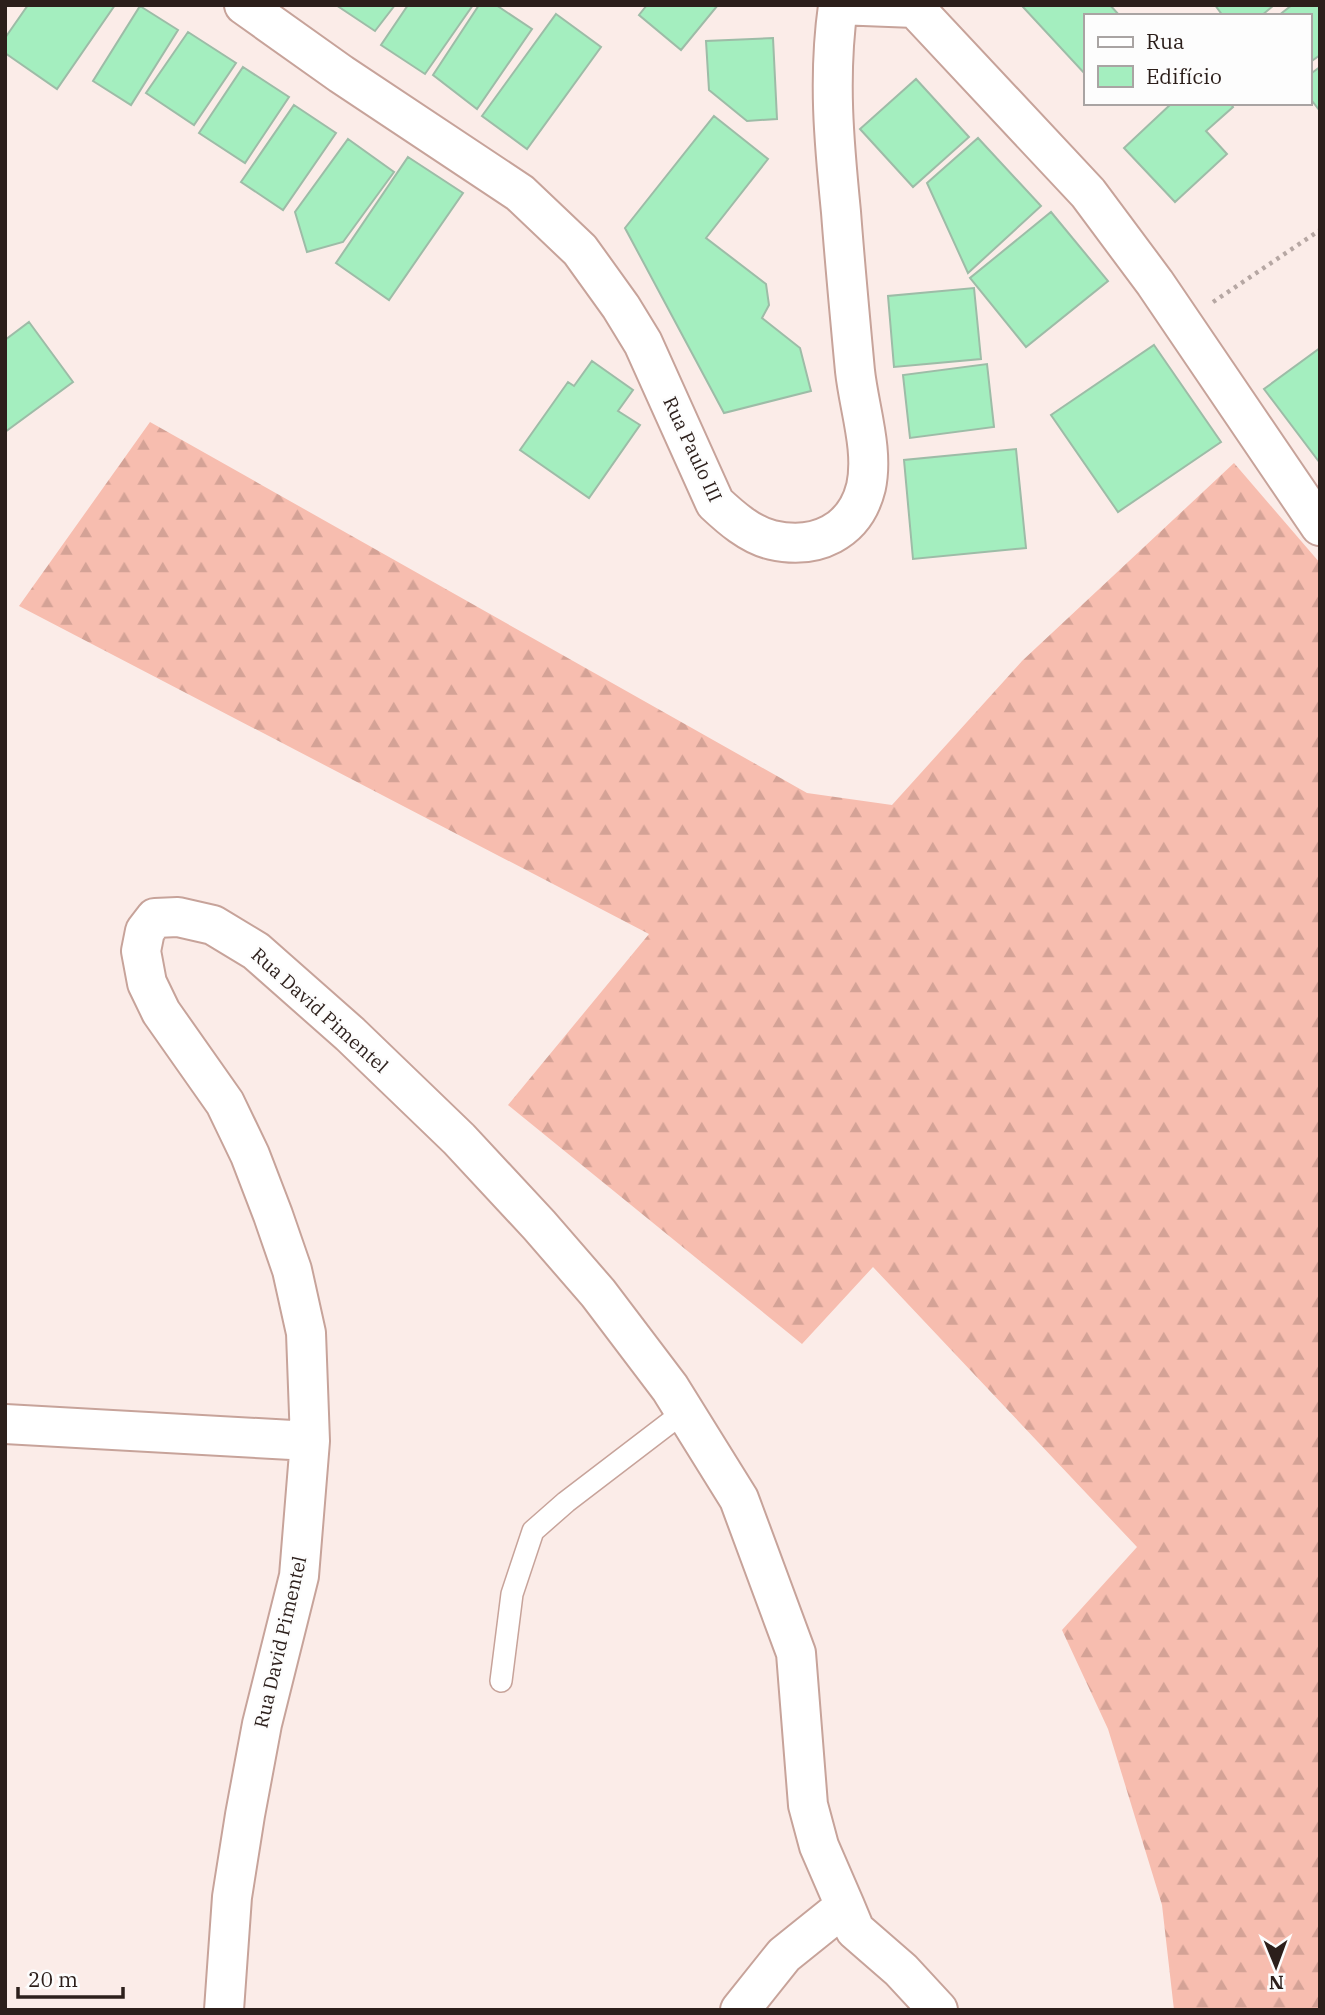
<svg xmlns="http://www.w3.org/2000/svg" width="1325" height="2015" font-family="'IBM Plex Serif',serif">
<defs>
<pattern id="forest-firs" width="22" height="20" patternUnits="userSpaceOnUse" patternTransform="scale(1.75)"><rect width="22" height="20" fill="#f7bdaf"/><path d="M5 1l3.5 6h-7zM16 11l3.5 6h-7z" fill="#d4a296"/></pattern>
</defs>
<rect width="100%" height="100%" fill="#fbece8"/>
<path fill="url(#forest-firs)" d="M150,422l657,371 85,12 130,-144 212,-198 86,100v1447h-146l-12,-105 -54,-176 -46,-99 75,-83 -264,-280 -71,77 -294,-239 141,-171 -630,-328z"/>
<path fill="#a4eebf" stroke="#9dbca7" stroke-width="2" d="M28,5h87l-58,84 -52,-36v-15z
M336,5h59l-20,26z
M408,5h65l-48,69 -44,-29z
M479,5h17l36,24 -55,80 -44,-34z
M647,5h71l-37,45 -42,-35z
M1025,5h85l10,11h-35v58l-62,-67z
M1215,5h59l-13,11h-38z
M1292,5h28v50l-11,8v-47h-31z
M140,6l38,24 -47,75 -38,-24z
M556,14l45,33 -74,102 -45,-33z
M188,32l48,31 -42,62 -48,-32z
M773,38l4,81 -30,2 -38,-31 -3,-49z
M243,67l46,30 -44,66 -46,-30z
M1320,67v44l-11,-14v-22z
M916,79l53,58 -56,50 -53,-58z
M1172,103h58l3,4 -27,24 21,23 -52,48 -51,-54z
M294,105l42,28 -53,77 -42,-28z
M714,116l54,43 -62,79 60,46 3,21 -7,13 38,30 11,43 -87,22 -99,-185z
M978,138l63,68 -73,67 -41,-90z
M348,139l46,33 -51,70 -36,10 -12,-40z
M408,157l55,36 -74,107 -53,-37z
M1051,212l57,69 -82,66 -56,-69z
M974,288l7,71 -87,8 -6,-71z
M29,322l44,60 -68,50v-92z
M1154,345l67,97 -103,70 -67,-97z
M1320,348v115l-56,-74z
M592,361l41,29 -15,21 22,14 -51,73 -69,-48 48,-68 6,4z
M987,364l7,63 -84,11 -7,-63z
M1016,449l10,99 -113,11 -9,-99z"/>
<g fill="none" stroke-linecap="round" stroke-linejoin="round">
<defs>
<path id="lane" d="M501,1681l11,-87 21,-63 33,-29 119,-91"/>
<path id="street" d="M244,5l97,69 179,119 60,57 41,57 22,36 72,160c15,14 35,32 57,37 44,10 83,-8 94,-53 8,-37 -7,-79 -11,-116 -5,-53 -10,-106 -14,-159 -7,-70 -13,-135 -3,-206
M838,5l77,3
M912,5l176,188 67,90 165,243
M5,1424l305,17
M224,2010l8,-113 13,-82 17,-91 37,-148 11,-135 -4,-108 -14,-63 -19,-55 -23,-60 -25,-52 -64,-91 -14,-29 -6,-32 4,-20 10,-13 23,-1 35,8 43,26 94,83 109,105 80,86 59,68 72,95 69,111 57,154 12,152 11,41 26,60 10,24 46,40 37,40
M740,2010l44,-55 61,-49"/>
</defs>
<use href="#lane" stroke="#c7a39a" stroke-width="24"/>
<use href="#street" stroke="#c7a39a" stroke-width="42"/>
<path stroke="#b6a7a3" stroke-width="4.5" stroke-dasharray="3.5 5" stroke-linecap="butt" d="M1213,302l107,-72"/>
<use href="#lane" stroke="#fff" stroke-width="21"/>
<use href="#street" stroke="#fff" stroke-width="38"/>
</g>
<g text-anchor="middle" stroke-width="5" stroke-linejoin="round" paint-order="stroke">
<g font-size="19" fill="#2c1f1b" stroke="#fdfdfd">
<text transform="translate(693 449) rotate(65)" y="7">Rua Paulo III</text>
<text transform="translate(320 1010) rotate(42)" y="7">Rua David Pimentel</text>
<text transform="translate(280 1642) rotate(-77)" y="7">Rua David Pimentel</text>
</g>
</g>
<rect width="1325" height="2015" fill="none" stroke="#2c1f1b" stroke-width="14"/>
<rect x="1084" y="14" width="228" height="91" fill="#fdfdfd" stroke="#a9a4a3" stroke-width="2"/>
<rect x="1098" y="37" width="35" height="10" fill="#ffffff" stroke="#a9a4a3" stroke-width="2"/>
<text x="1146" y="49" font-size="21" fill="#2c1f1b">Rua</text>
<rect x="1098" y="66" width="35" height="21" fill="#a4eebf" stroke="#a9a4a3" stroke-width="2"/>
<text x="1146" y="84" font-size="21" fill="#2c1f1b">Edifício</text>
<g transform="translate(1276 1966) rotate(179)" stroke="#fdfdfd" stroke-width="5" paint-order="stroke">
<path d="M0-5L12 26L0 18L-12 26Z" fill="#2c1f1b"/>
<text y="-10" font-size="19" font-weight="bold" text-anchor="middle" fill="#2c1f1b">N</text>
</g>
<path d="M18 1987v10h105v-10" fill="none" stroke="#2c1f1b" stroke-width="3.5"/>
<text x="28" y="1987" font-size="21" fill="#2c1f1b" stroke="#fdfdfd" stroke-width="5" paint-order="stroke">20 m</text>
</svg>
